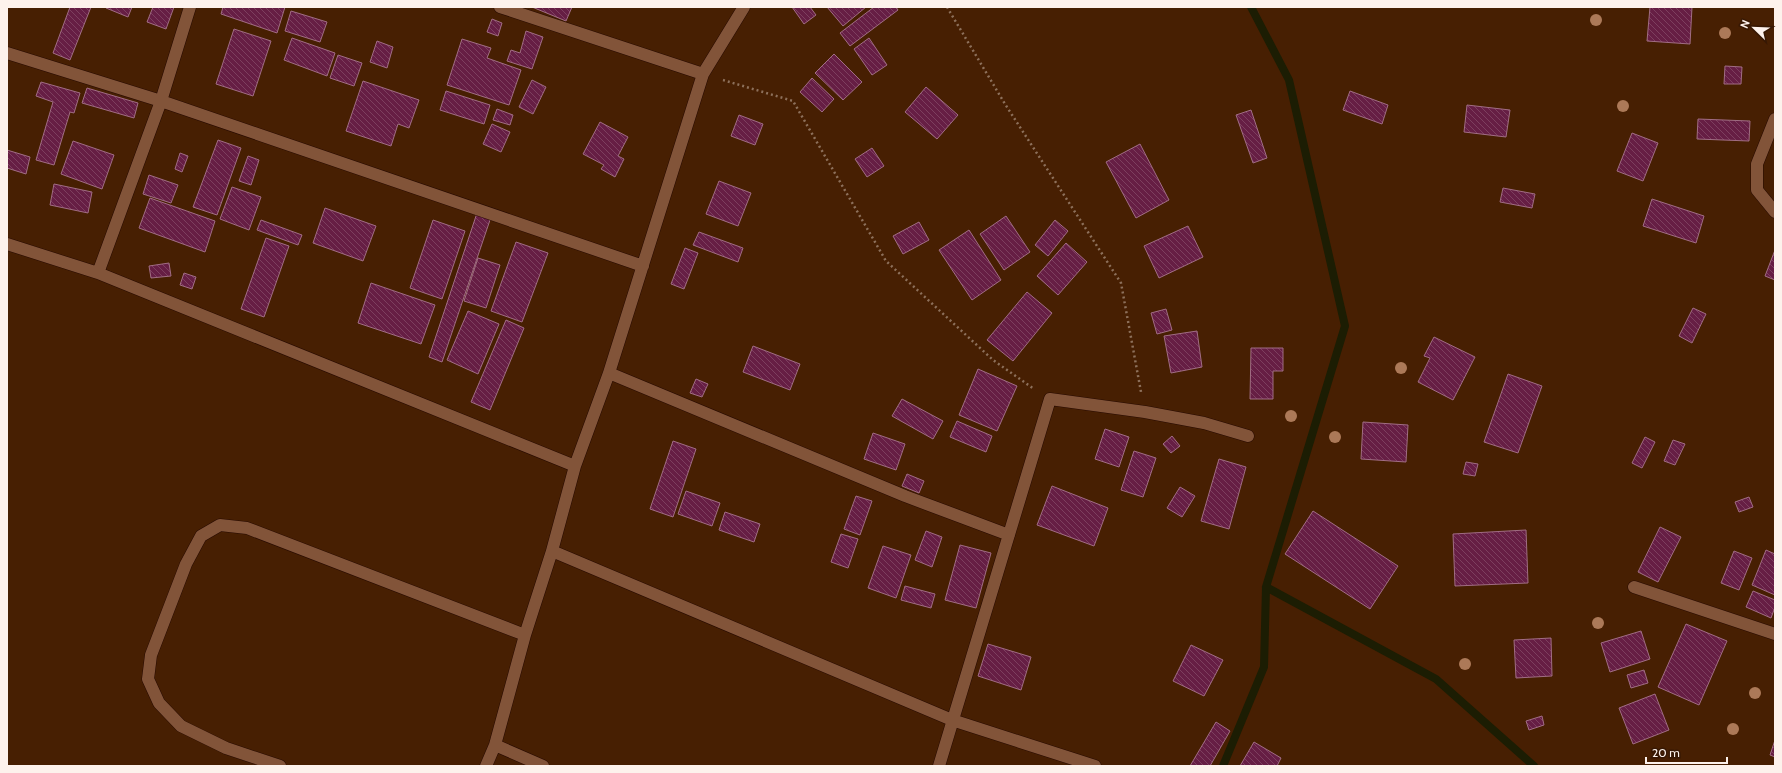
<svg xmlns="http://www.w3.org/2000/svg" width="1782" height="773" font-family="Cabin,sans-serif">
<defs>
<pattern id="building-back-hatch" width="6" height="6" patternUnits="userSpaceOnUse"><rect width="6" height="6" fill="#661e44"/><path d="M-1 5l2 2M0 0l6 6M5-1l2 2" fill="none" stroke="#7d3f5f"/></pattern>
</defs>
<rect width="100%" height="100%" fill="#471f02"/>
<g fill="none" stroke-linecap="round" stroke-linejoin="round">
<path stroke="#1c1d03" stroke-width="8" d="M1266,587l170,92 98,87
M1223,766l41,-99 2,-80 79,-261 -56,-246 -38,-73"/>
</g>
<path fill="url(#building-back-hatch)" stroke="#a16d84" d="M70,7h21l-21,53 -17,-7z
M107,7h25l-4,10 -22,-9z
M153,7h21l-8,22 -19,-7z
M223,7h62l-8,26 -56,-19z
M532,7h40l-6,14z
M792,7h18l6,8 -12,9z
M827,7h39l-23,19z
M874,7h22l2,3 -48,36 -10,-13z
M1650,7h42l-2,37 -43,-3z
M291,11l36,11 -7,20 -35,-11z
M492,19l10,4 -4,13 -11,-4z
M234,29l37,12 -18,55 -37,-12z
M526,31l17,6 -11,32 -25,-8 4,-11 9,3z
M292,38l43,15 -8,23 -43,-16z
M869,38l18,27 -15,10 -18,-26z
M462,39l29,9 -4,10 34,12 -12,35 -62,-20z
M377,41l16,6 -6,21 -17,-6z
M834,54l28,28 -19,18 -28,-27z
M338,55l24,8 -8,23 -24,-8z
M1725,66l17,1 -1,17h-17z
M812,78l22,21 -12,13 -22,-20z
M532,80l14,7 -13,27 -14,-7z
M363,81l56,19 -10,28 -11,-4 -7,22 -45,-15z
M41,82l39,11 -6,20 -4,-1 -16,53 -18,-5 17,-58 -17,-6z
M926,87l32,28 -21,24 -32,-27z
M87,88l51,15 -4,15 -52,-15z
M446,91l44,14 -6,19 -44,-14z
M1350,91l38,14 -6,19 -39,-14z
M1467,105l43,5 -4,27 -42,-5z
M497,109l16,6 -3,10 -17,-5z
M1251,110l16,48 -14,5 -17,-48z
M739,115l24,9 -8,21 -24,-9z
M1698,119l52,2 -1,20 -52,-2z
M600,122l28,15 -10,19 6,3 -9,18 -14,-8 3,-4 -21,-11z
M492,124l18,8 -9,20 -18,-8z
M1632,133l26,10 -15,38 -26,-10z
M218,140l23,8 -24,67 -24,-8z
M73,141l41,14 -12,34 -41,-15z
M1140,144l29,56 -33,18 -30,-56z
M872,148l12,18 -17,11 -12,-18z
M7,150l23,7 -4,17 -19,-6z
M180,153l8,3 -6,16 -7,-3z
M248,156l11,4 -8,25 -12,-4z
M149,175l29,10 -7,18 -28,-9z
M719,181l32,12 -13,33 -32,-12z
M54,184l38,8 -4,21 -38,-8z
M232,187l29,10 -12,33 -29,-11z
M1503,188l32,6 -3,14 -32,-6z
M150,198l65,23 -10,31 -66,-24z
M1652,199l52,17 -8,27 -53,-17z
M325,208l51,18 -13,35 -50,-18z
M477,213l14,4 -49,145 -13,-5z
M1006,216l24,36 -26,18 -24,-36z
M261,220l41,15 -4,10 -41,-15z
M433,220l32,11 -23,68 -32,-11z
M1055,220l13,11 -20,25 -13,-11z
M919,222l10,18 -26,14 -10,-18z
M1188,226l15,31 -44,21 -15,-32z
M969,230l32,50 -29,20 -33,-50z
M699,232l44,16 -5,14 -45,-17z
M266,238l23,8 -25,71 -23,-8z
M516,242l32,11 -26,69 -31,-11z
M1066,243l21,19 -29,33 -21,-19z
M685,248l13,5 -14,36 -13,-5z
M1775,250v30l-10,-4z
M478,258l22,7 -14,43 -22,-7z
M169,263l2,13 -20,2 -2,-12z
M184,273l12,4 -4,12 -12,-4z
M371,283l64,22 -14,39 -63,-21z
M1027,292l25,21 -39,48 -26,-21z
M1693,308l13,6 -14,29 -13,-7z
M1166,309l6,21 -15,4 -6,-21z
M468,311l31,13 -21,50 -31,-14z
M506,320l18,8 -34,82 -19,-8z
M1197,331l5,36 -31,6 -7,-37z
M1434,337l41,20 -22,43 -35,-18 12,-24 -6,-2z
M753,346l47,18 -10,26 -47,-18z
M1251,348h32v23h-10v28h-23z
M978,369l39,17 -20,45 -38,-16z
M1508,374l34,12 -24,67 -34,-11z
M696,379l12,5 -6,13 -12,-4z
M902,399l41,22 -10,18 -41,-23z
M957,421l35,15 -6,16 -36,-15z
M1363,422l45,3 -2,37 -45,-3z
M1105,429l24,8 -10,30 -24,-8z
M873,433l32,11 -9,26 -32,-11z
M1172,436l8,10 -9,7 -8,-9z
M1645,437l10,5 -13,26 -10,-5z
M1673,440l12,4 -10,21 -11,-4z
M673,441l23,8 -23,68 -23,-8z
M1134,451l22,7 -13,39 -22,-7z
M1219,459l27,8 -17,62 -28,-8z
M1466,462l12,2 -3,12 -12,-2z
M907,474l17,7 -5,12 -17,-7z
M1052,486l56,22 -14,38 -57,-21z
M1180,487l15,9 -13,21 -15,-9z
M686,491l34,12 -8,23 -34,-12z
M856,496l16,5 -12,34 -16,-6z
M1749,497l4,10 -14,5 -4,-10z
M1313,511l85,55 -28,43 -85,-55z
M725,512l35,12 -6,18 -35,-12z
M1660,527l21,10 -23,45 -20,-10z
M1526,530l2,53 -73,3 -2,-52z
M926,531l16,6 -10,30 -17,-7z
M841,534l17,5 -10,29 -17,-6z
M960,545l31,8 -15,55 -31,-8z
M883,546l28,9 -15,43 -28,-10z
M1766,550l9,4v41l-23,-10z
M1734,551l18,7 -13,32 -18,-7z
M905,586l30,8 -4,14 -30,-8z
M1753,591l22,9v7l-4,11 -25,-11z
M1686,624l41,17 -28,64 -41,-18z
M1641,631l9,28 -40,13 -9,-29z
M1551,638l1,38 -36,2 -2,-38z
M988,644l43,13 -10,33 -43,-14z
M1191,645l32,15 -19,36 -31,-15z
M1644,670l4,13 -17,5 -4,-13z
M1655,694l14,36 -36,14 -14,-36z
M1542,716l2,9 -15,5 -3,-9z
M1216,722l14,9 -20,35h-20z
M1775,740v17l-5,-2z
M1254,742l27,16 -4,8h-37z"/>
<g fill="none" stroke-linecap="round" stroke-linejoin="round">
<defs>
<path id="street" d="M190,7l-29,94 -63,172 477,193
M7,53l154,48 482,165
M703,74l41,-67
M1775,119l-18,45v26l18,22
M7,244l91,29
M609,373l296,123 104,39
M552,551l400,169 143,46
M1634,587l141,47
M495,745l48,21
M280,766l-54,-18 -45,-22 -22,-23 -11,-24 3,-24 35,-91 15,-28 19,-11 27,3 278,107
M486,766l9,-21 30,-110 27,-84 23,-85 34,-93 94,-299 -203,-67
M939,766l111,-367 95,13 59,11 44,13"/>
</defs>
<use href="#street" stroke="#270a00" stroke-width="13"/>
<path stroke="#8d705b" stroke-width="2.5" stroke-dasharray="2 3" stroke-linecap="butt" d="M947,7l58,97 116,179 20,109
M723,80l70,21 93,160 107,99 41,29"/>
<use href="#street" stroke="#825439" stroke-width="12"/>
</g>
<g fill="#ac7958">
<circle cx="1596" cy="20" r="6"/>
<circle cx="1725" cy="33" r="6"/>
<circle cx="1623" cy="106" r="6"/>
<circle cx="1401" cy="368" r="6"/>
<circle cx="1291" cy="416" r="6"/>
<circle cx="1335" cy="437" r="6"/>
<circle cx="1598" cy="623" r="6"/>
<circle cx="1465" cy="664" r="6"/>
<circle cx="1755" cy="693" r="6"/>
<circle cx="1733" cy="729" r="6"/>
</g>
<rect width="1782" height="773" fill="none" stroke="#fdf2ec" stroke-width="16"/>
<g transform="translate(1754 28) rotate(293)" stroke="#371804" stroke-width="3" paint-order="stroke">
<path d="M0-3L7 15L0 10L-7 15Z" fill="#fdf2ec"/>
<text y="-6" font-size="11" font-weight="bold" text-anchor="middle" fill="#fdf2ec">N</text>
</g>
<path d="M1646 757v6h81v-6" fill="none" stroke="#fdf2ec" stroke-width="2"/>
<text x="1652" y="757" font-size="12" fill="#fdf2ec" stroke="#371804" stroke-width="3" paint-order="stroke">20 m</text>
</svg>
